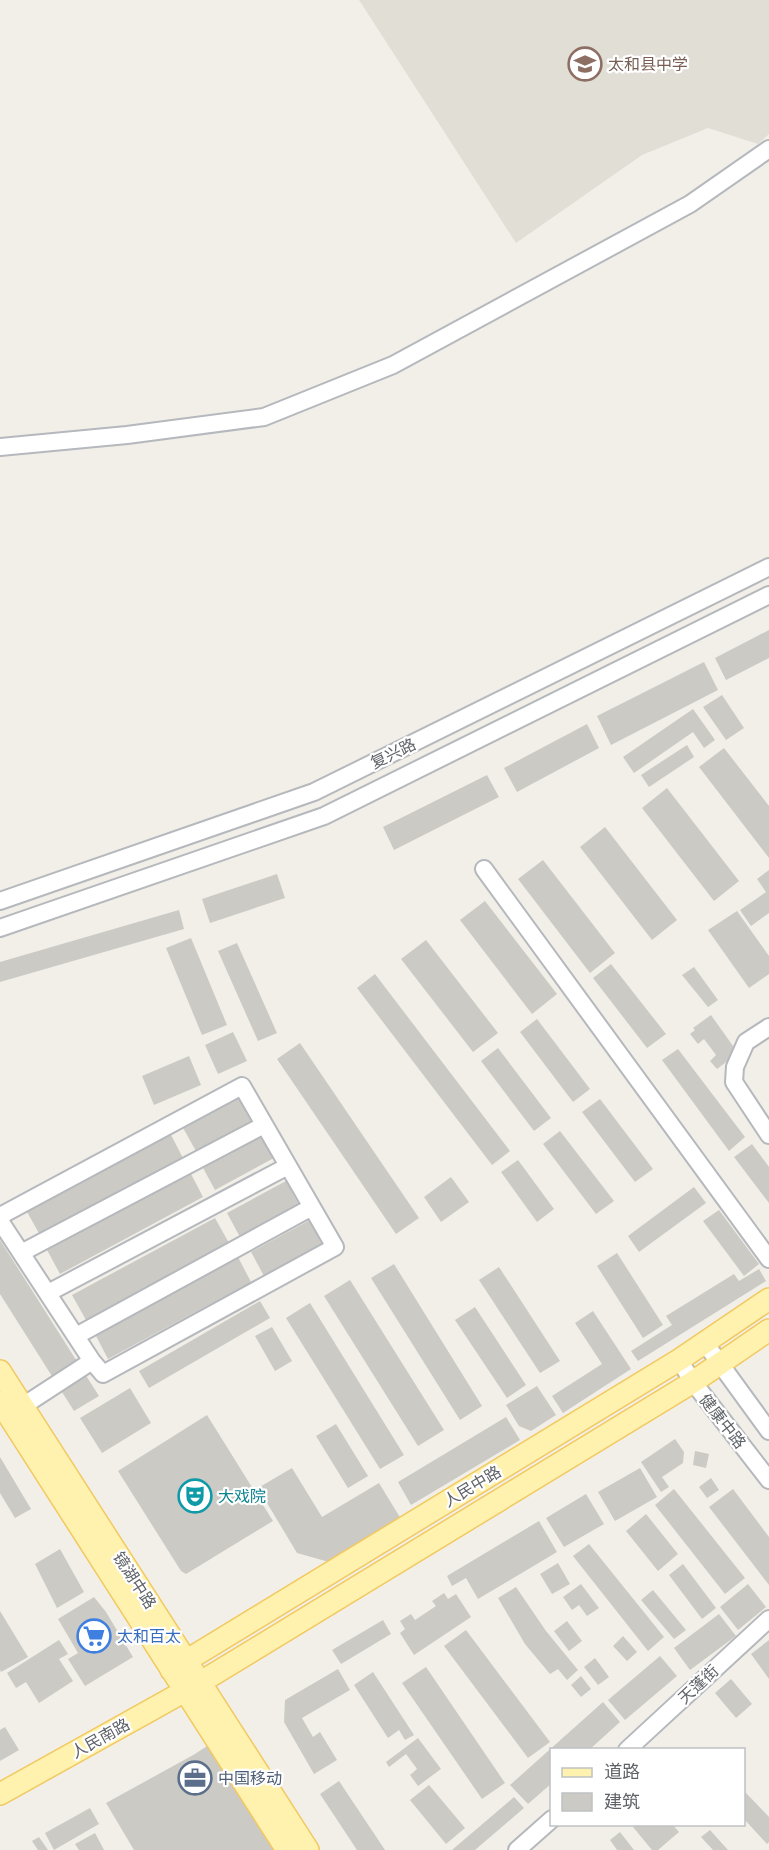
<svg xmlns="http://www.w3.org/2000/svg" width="769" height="1850" font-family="Poppins,'Noto Sans SC',sans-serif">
<rect width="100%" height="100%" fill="#f1efe8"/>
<path fill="#e1ded6" d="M359,0h410v134l-11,10 -50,-16 -66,27 -126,88z"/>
<path fill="#cccac5" d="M769,630v28l-43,22 -11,-22z
M704,662l14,28 -107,55 -14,-29z
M722,695l22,33 -18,12 -23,-33z
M693,709l22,31 -11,8 -11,-16 -59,41 -11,-16z
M587,724l12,24 -82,44 -13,-24z
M687,745l7,12 -45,30 -8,-12z
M724,748l45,58v52l-70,-91z
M487,775l12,22 -105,53 -11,-23z
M667,788l72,93 -25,20 -72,-93z
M605,827l72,93 -25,20 -72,-93z
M543,860l72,93 -25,20 -72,-94z
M769,870v43l-18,13 -11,-16 26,-18 -9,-13z
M277,874l8,24 -75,25 -8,-24z
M485,901l72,93 -25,20 -72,-94z
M179,910l5,19 -184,53v-20z
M737,911l32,45v18l-20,14 -41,-58z
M191,938l36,87 -25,10 -36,-87z
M426,940l72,93 -25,19 -72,-93z
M237,943l40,90 -19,8 -40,-90z
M611,964l55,70 -19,14 -54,-70z
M694,967l24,33 -10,7 -26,-32z
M375,974l135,177 -18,14 -135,-177z
M711,1015l27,38 -21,16 -7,-8 6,-6 -12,-16 -6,5 -8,-10 5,-4 -2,-2z
M537,1019l53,70 -17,13 -53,-70z
M233,1032l14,29 -29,13 -13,-29z
M300,1043l119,175 -23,16 -119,-175z
M498,1048l53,70 -17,13 -53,-70z
M678,1049l67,88 -16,14 -67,-91z
M189,1056l12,29 -47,20 -12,-29z
M239,1095l15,26 -57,32 -15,-27z
M600,1099l53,70 -18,13 -53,-70z
M560,1131l54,70 -18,13 -53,-70z
M170,1133l13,25 -143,77 -14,-25z
M261,1134l13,24 -59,32 -13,-24z
M752,1144l17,23v36l-35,-46z
M518,1160l36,49 -17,13 -36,-50z
M190,1172l13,25 -143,77 -14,-26z
M451,1177l18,25 -28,20 -17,-25z
M286,1181l13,24 -59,32 -13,-24z
M694,1187l12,16 -67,49 -11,-16z
M719,1210l40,54 -15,12 -41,-55z
M215,1218l14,25 -143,77 -14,-25z
M310,1220l13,24 -59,32 -13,-24z
M0,1240l99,156 -25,15 -74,-117z
M617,1253l46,72 -20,13 -46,-72z
M238,1257l13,25 -143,77 -13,-25z
M394,1264l88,142 -22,14 -89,-142z
M499,1267l61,94 -20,12 -61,-93z
M759,1269l7,12 -128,80 -7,-10 41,-26 -6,-9 68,-42 5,7z
M350,1280l94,150 -26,16 -94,-150z
M260,1301l10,17 -121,70 -10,-17z
M310,1303l94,152 -24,14 -94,-151z
M475,1307l51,78 -19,13 -52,-78z
M593,1311l38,58 -68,44 -11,-17 50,-32 -27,-41z
M272,1327l20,34 -17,10 -20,-35z
M537,1386l19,29 -25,16 -12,-5 -13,-21z
M130,1388l21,35 -49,30 -22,-35z
M207,1415l66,106 -87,53 -5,-3 -63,-100z
M506,1417l14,23 -109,65 -13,-23z
M336,1424l32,52 -20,12 -32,-52z
M675,1439l9,13 -1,11 -21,14 7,10 -8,5 -20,-30z
M695,1451l14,3 -3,14 -13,-3z
M0,1457l31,52 -16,9 -15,-25z
M292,1468l30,49 57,-34 22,36 -72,43 -32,-9 -39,-65z
M640,1468l17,29 -42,24 -17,-29z
M711,1478l8,12 -12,8 -8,-11z
M674,1489l71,89 -20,16 -70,-89z
M733,1489l36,48v48l-60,-78z
M586,1494l18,30 -40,23 -18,-29z
M646,1514l32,40 -20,17 -32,-40z
M539,1521l18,31 -79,47 -12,-21 -14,8 -5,-10z
M589,1544l75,93 -16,14 -75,-95z
M60,1549l24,43 -27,16 -22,-44z
M558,1563l12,21 -18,10 -12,-20z
M683,1564l33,44 -14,11 -33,-44z
M581,1584l18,24 -12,8 -8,-11 -7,5 -9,-13z
M748,1584l18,23 -28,23 -18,-23z
M516,1587l30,44 32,39 -11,10 -9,-11 -8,5 -25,-30 -27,-46z
M653,1590l33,40 -12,9 -33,-39z
M444,1593l4,6 8,-5 15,23 -57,38 -14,-22 5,-4 -5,-8 11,-7 4,6 21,-14 -4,-5z
M94,1597l12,15 27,45 -48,29 -17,-27 10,-6 -20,-34z
M0,1611l28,46 -27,15 -1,-2z
M719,1614l17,22 -46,34 -16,-22z
M383,1620l8,14 -50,30 -9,-14z
M567,1621l15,20 -13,10 -15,-20z
M466,1630l84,112 -22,16 -84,-112z
M623,1636l14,16 -10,9 -14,-15z
M59,1640l9,14 -9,5 14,22 -34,22 -13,-21 -10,6 -9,-15z
M769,1640v39l-18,-25z
M660,1656l17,20 -52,44 -17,-20z
M595,1658l14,19 -11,8 -14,-18z
M426,1667l79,116 -23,16 -80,-116z
M338,1669l12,21 -48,28 11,19 7,-5 17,28 -23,14 -30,-52 1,-22z
M373,1672l41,63 -9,5 -6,-10 -11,8 -34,-53z
M581,1676l10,13 -10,8 -10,-12z
M731,1679l21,25 -16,14 -21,-25z
M603,1702l17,20 -31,28h-37v33l-24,21 -18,-19z
M5,1727l14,23 -19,11v-31z
M418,1738l23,31 -23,17 -8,-11 7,-6 -11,-15 -17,13 -3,-5z
M216,1740l66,110h-148l-28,-47 89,-49z
M339,1781l46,69h-28l-37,-56z
M429,1785l36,43 -19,16 -36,-44z
M745,1792l24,25v25l-2,2 -23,-25v-25z
M514,1797l10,11 -49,42h-23z
M90,1808l9,16 -45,26 -9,-17z
M637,1824h35l7,8 -21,18h-6l-19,-23z
M710,1830l18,20h-15l-12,-13z
M620,1832l14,18h-17l-7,-10z
M95,1833l9,17h-25l-4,-6z
M39,1837l9,13h-10l-6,-9z"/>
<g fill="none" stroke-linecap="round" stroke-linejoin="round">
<defs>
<path id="minor" d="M0,447l127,-12 137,-18 129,-52 297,-161 79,-55
M484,869l285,390
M0,901l314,-109 455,-225
M0,928l324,-112 445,-221
M769,1027l-23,15 -11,25 -1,15 35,53
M0,1216l242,-130 93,161 -232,127 -11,-13 -92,-140
M21,1253l243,-128
M48,1293l240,-127
M76,1336l236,-129
M705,1343l64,88
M679,1360l14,22 76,98
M23,1406l69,-45
M627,1750l142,-131
M517,1850l35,-31"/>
<path id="major" d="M0,1371l308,479
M0,1402l287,448
M171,1670l508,-310 90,-61
M0,1794l201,-112 492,-300 76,-52"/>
</defs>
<use href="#minor" stroke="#b5b8bc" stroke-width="20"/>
<use href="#major" stroke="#f2c960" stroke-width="24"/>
<use href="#minor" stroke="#fff" stroke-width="16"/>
<use href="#major" stroke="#fff2af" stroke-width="21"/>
</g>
<defs>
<symbol id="school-ring" viewBox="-11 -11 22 22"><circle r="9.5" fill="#fff" stroke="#8d6e63" stroke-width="1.5"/><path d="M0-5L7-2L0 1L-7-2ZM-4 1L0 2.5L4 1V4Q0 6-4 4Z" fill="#8d6e63"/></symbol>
<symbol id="theatre-ring" viewBox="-11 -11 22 22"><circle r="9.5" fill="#fff" stroke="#0f9aa8" stroke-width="1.5"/><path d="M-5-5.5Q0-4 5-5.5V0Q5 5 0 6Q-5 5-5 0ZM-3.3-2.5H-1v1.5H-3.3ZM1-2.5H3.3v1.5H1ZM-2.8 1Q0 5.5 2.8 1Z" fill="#0f9aa8"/></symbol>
<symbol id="supermarket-ring" viewBox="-11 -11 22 22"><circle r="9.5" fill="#fff" stroke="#3f7fe0" stroke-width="1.5"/><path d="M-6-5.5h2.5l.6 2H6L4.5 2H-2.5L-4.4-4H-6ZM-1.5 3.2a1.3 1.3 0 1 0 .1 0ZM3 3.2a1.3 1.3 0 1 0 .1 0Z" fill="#3f7fe0"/></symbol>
<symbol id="office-ring" viewBox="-11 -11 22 22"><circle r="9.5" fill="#fff" stroke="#5c6f8a" stroke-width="1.5"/><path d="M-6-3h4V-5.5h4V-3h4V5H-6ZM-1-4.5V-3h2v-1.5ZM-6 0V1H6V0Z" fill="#5c6f8a"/></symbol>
</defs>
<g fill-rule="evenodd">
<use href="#school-ring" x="566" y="45" width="38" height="38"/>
<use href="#theatre-ring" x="176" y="1477" width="38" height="38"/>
<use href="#supermarket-ring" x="75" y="1617" width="38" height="38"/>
<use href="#office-ring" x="176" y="1759" width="38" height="38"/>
</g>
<g text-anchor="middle" stroke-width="4.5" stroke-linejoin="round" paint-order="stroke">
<g font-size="16" fill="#785e54" stroke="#fff" text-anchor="start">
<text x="608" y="70">太和县中学</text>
</g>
<g font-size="16" fill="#5f6368" stroke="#fff">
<text transform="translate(393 753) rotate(-26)" y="6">复兴路</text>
<text transform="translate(723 1421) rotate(52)" y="6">健康中路</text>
<text transform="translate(472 1486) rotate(-31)" y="6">人民中路</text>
<text transform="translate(135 1580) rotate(57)" y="6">镜湖中路</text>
<text transform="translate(698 1684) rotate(-43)" y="6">天蓬街</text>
<text transform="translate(100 1738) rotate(-29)" y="6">人民南路</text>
</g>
<g font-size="16" fill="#0d838f" stroke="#fff" text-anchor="start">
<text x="218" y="1502">大戏院</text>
</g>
<g font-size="16" fill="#366cbe" stroke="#fff" text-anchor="start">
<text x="117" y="1642">太和百太</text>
</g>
<g font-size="16" fill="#4e5e75" stroke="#fff" text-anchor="start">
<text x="218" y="1784">中国移动</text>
</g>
</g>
<rect x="550" y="1748" width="195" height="78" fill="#ffffff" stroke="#bfc1c3" stroke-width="1.5"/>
<rect x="562" y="1768" width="30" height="9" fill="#fff2af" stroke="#bfc1c3" stroke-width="1.5"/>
<text x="604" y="1778" font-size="18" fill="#5f6368">道路</text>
<rect x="562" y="1793" width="30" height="18" fill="#cccac5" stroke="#bfc1c3" stroke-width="1.5"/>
<text x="604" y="1808" font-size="18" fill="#5f6368">建筑</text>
</svg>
